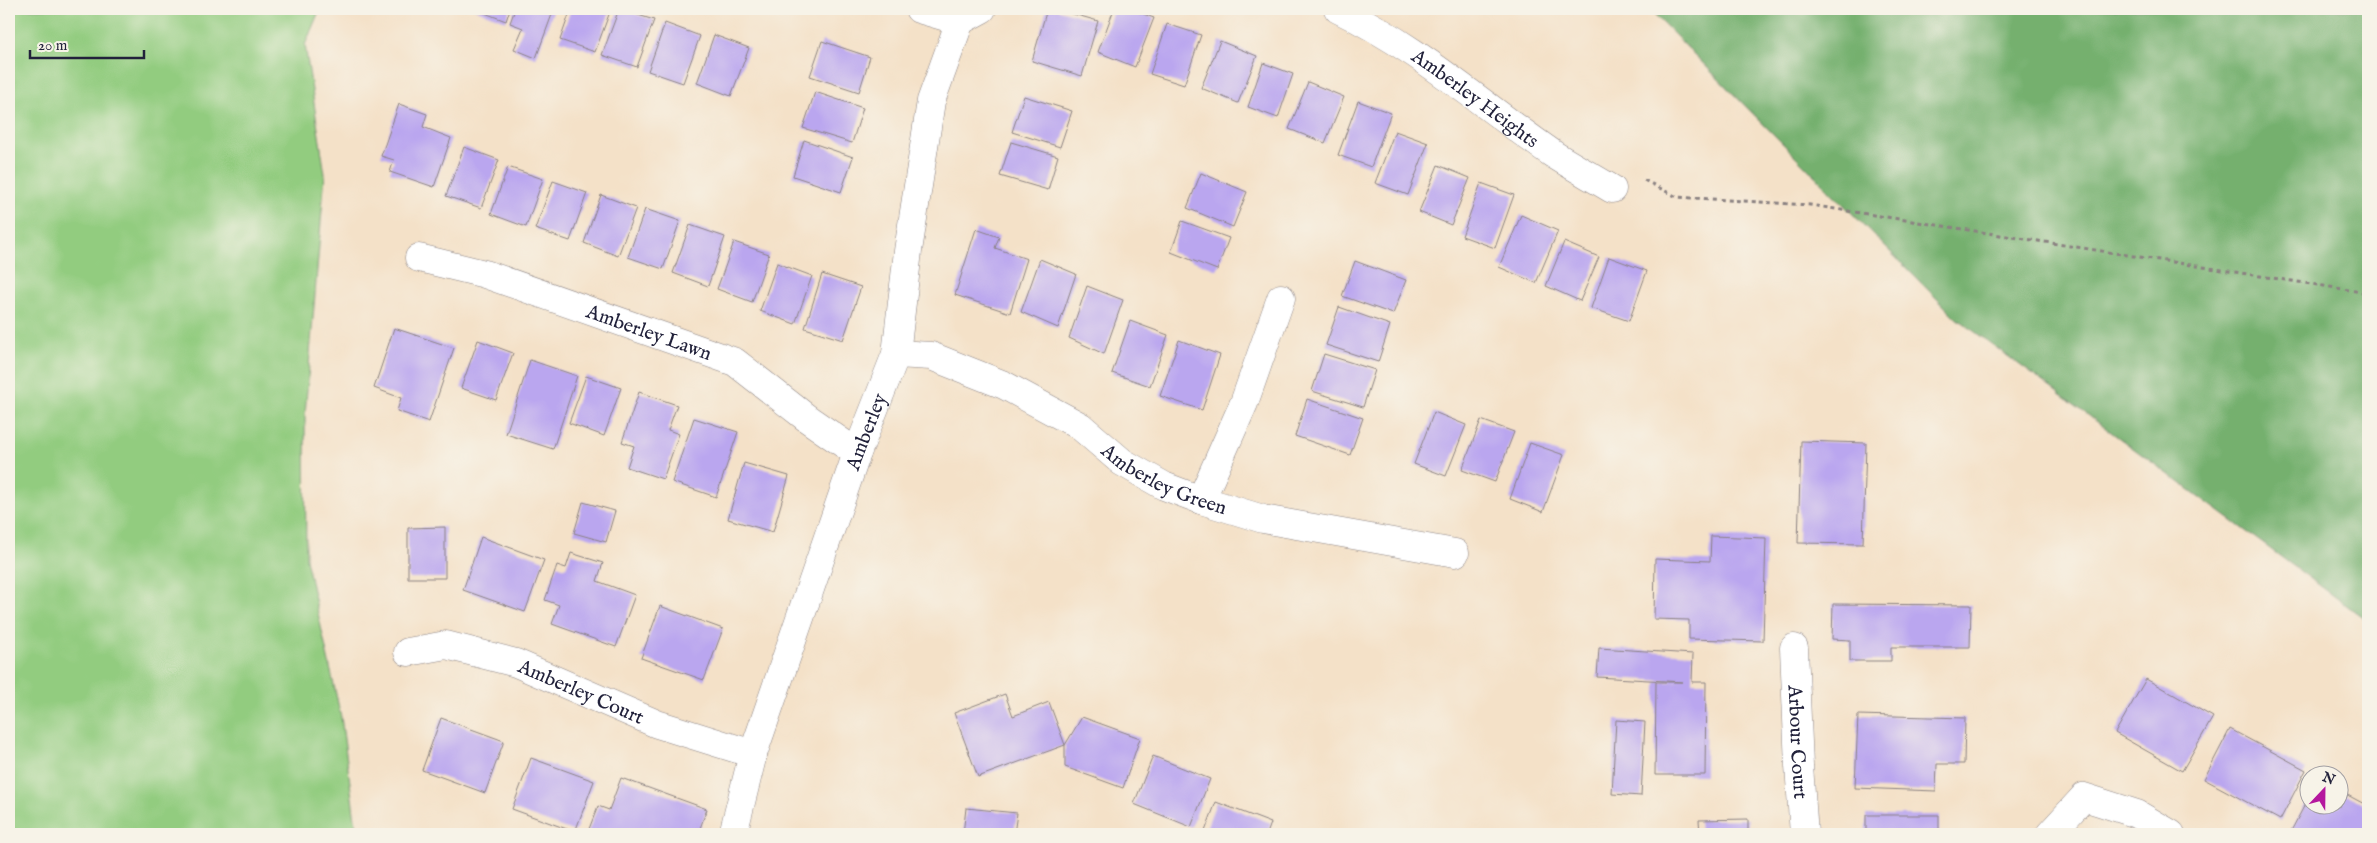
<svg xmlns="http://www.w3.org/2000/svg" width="2377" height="843" font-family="'IM FELL English',serif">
<rect width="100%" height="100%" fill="#f7f3e8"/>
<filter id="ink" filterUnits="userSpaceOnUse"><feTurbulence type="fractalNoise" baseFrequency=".02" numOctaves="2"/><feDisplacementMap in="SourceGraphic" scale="10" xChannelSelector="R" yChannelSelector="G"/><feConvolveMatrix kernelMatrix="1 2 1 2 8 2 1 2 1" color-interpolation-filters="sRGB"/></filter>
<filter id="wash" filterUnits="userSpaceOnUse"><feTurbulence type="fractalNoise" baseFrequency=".0096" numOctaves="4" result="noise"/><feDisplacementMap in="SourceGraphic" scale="20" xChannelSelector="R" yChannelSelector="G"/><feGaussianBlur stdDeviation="1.12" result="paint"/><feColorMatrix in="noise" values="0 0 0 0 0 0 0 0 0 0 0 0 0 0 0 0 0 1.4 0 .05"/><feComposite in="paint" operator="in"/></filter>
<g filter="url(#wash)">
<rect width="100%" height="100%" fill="#f4e1c8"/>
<path fill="#92cc7f" stroke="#5a775d" d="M9,9h311l-15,36 20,129 -20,240 1,145 35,158 16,117h-348z"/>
<path fill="#75b06e" stroke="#4c6954" d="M1649,9h719v612l-412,-303z"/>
<g id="blocks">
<path fill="#baa6ef" d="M474,9h36l-4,12z
M515,9h39l-18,49 -22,-9 9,-21 -13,-5z
M571,9h40l-16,43 -35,-12z
M619,9l35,11 -17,47 -35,-12z
M1047,9h9l42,12 -16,55 -50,-15z
M1114,9h16l24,9 -19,49 -37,-15z
M665,23l35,13 -17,47 -35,-12z
M1167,24l34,11 -17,50 -34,-11z
M714,35l35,13 -18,48 -34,-13z
M822,41l48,16 -11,35 -49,-16z
M1220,41l37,15 -19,47 -37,-15z
M1263,63l30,11 -15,44 -30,-11z
M1308,82l36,15 -19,46 -36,-14z
M815,92l48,16 -11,35 -49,-15z
M1024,96l48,15 -12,36 -48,-15z
M1358,101l33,12 -20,54 -33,-12z
M399,104l28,10 -4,13 28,11 -17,49 -44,-15 4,-12 -13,-4z
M1395,131l33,12 -20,52 -33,-12z
M804,140l49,17 -12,35 -48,-16z
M1011,142l47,14 -10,34 -48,-14z
M464,147l35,13 -18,48 -35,-12z
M1438,165l32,13 -19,47 -32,-13z
M508,167l35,12 -17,48 -35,-13z
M1201,173l46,19 -14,35 -46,-19z
M553,181l34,12 -17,48 -35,-12z
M1481,183l33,12 -19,53 -33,-12z
M601,195l35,13 -18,48 -34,-13z
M645,209l35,12 -17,48 -35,-12z
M1521,215l37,16 -22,52 -37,-16z
M1182,221l47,17 -12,32 -46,-18z
M690,225l35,12 -17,49 -35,-13z
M976,229l23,8 -4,11 32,11 -17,54 -55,-18z
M734,242l35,12 -17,48 -35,-13z
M1564,242l35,15 -19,44 -34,-15z
M1609,257l38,14 -18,50 -38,-13z
M1040,259l36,15 -18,54 -37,-16z
M1355,261l51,19 -13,34 -51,-18z
M777,263l35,13 -17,48 -35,-13z
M822,274l39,13 -18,53 -38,-12z
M1087,286l36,14 -19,54 -35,-16z
M1339,307l51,18 -12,37 -52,-17z
M1130,321l38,14 -18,51 -38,-13z
M394,328l60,20 -25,74 -32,-11 4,-13 -27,-10z
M478,340l35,13 -17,47 -35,-12z
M1179,340l41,15 -18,55 -42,-14z
M1324,354l51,16 -12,37 -51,-16z
M530,360l47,16 -24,73 -47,-15z
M586,376l35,12 -17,48 -35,-13z
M639,392l38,13 -9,25 11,4 -16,45 -36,-12 7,-21 -12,-4z
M1307,399l56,19 -13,37 -55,-19z
M1434,412l32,13 -20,51 -32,-12z
M694,418l44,14 -22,65 -44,-15z
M1481,420l33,12 -19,50 -33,-12z
M1801,441l65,2 -3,101 -65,-1z
M1530,443l34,12 -21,57 -33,-13z
M744,463l45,13 -16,56 -45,-13z
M583,502l32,9 -9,31 -32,-9z
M445,527v51h-37v-50z
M1711,536l55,2 -3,103 -74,-2v-19l-35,-1 1,-60 55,2z
M481,537l63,23 -19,52 -62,-22z
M571,553l32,10 -6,18 38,14 -19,52 -64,-23 7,-19 -14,-5 12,-35 9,3z
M1833,604l138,1 -1,42h-79v14h-41v-21l-18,-1z
M660,606l63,23 -19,51 -63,-22z
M1599,648l94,6 -1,28h14l-1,93h-50l1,-93h27l-86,-5z
M2146,679l67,38 -31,54 -67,-38z
M1005,694l8,22 36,-14 16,43 -87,32 -24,-64z
M1858,715l107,3 -1,46h-27l-1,27 -81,-3z
M1082,717l58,21 -17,50 -58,-21v-22z
M441,718l63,23 -19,52 -63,-23z
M1616,720l29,2 -4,74 -29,-2z
M2230,729l76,41 -26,50 -76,-41z
M1153,756l57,23 -19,48 -57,-23z
M531,758l63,23 -19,51 -63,-23z
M621,778l86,31 -9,25h-111l11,-28 11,4z
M2340,791l28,15v28h-72l-5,-3 19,-36v11h30z
M1216,802l55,21 -4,11h-63z
M966,808l51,5 -3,21h-51z
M1866,815h73v19h-73z
M1748,819v15h-48l-1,-14z"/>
</g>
</g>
<g filter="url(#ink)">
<use href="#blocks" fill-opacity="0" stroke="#8b8282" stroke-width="1"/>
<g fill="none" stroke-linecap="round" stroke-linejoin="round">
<defs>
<g id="minor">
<path d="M919,9l41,12 22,-12"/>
<path id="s1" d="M1338,9c78,37 144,96 215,145 19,12 39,23 59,35"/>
<path id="s2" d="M419,258l66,16 250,88 73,57 49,34"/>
<path id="s3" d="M896,354l35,2 73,29 76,41 42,36 42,24 37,14 62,19 192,34"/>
<path d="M1201,500l43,-97 37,-105"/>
<path id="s4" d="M1794,648l5,118 5,68"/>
<path id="s5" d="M408,652l38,-7 70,18 141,61 96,30"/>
<path id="s6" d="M733,834l20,-80 104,-301 39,-99 12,-103 23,-150 29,-80"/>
<path d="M2050,834l34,-37 53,17 34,20"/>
</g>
</defs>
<use href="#minor" stroke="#8b8282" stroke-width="29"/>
<path stroke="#8b8282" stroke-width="3" stroke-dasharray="4 4" stroke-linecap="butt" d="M1644,180l33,17 133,8 558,88"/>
<use href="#minor" stroke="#fff" stroke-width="28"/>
</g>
</g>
<g text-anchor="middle" stroke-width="4" stroke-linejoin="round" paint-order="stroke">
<g font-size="20" fill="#22223b" stroke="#f7f3e8">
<text dy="7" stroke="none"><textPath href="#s1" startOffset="164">Amberley Heights</textPath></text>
<text dy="7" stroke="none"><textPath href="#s2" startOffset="242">Amberley Lawn</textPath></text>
<text dy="7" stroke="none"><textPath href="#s6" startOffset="424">Amberley</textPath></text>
<text dy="7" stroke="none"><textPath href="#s3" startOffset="301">Amberley Green</textPath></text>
<text dy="7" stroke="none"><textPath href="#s5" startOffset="182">Amberley Court</textPath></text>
<text dy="7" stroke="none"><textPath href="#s4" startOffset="94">Arbour Court</textPath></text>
</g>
</g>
<rect width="2377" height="843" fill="none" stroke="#f7f3e8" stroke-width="30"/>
<g transform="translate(2324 790) rotate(22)"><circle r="24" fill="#f7f3e8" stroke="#a29fa3"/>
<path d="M0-4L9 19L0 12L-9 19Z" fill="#b5179e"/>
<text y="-8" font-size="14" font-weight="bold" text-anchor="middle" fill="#22223b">N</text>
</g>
<path d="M30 50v8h114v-8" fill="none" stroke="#22223b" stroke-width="2.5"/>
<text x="38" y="50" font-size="15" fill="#22223b" stroke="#f7f3e8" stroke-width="4" paint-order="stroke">20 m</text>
</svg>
